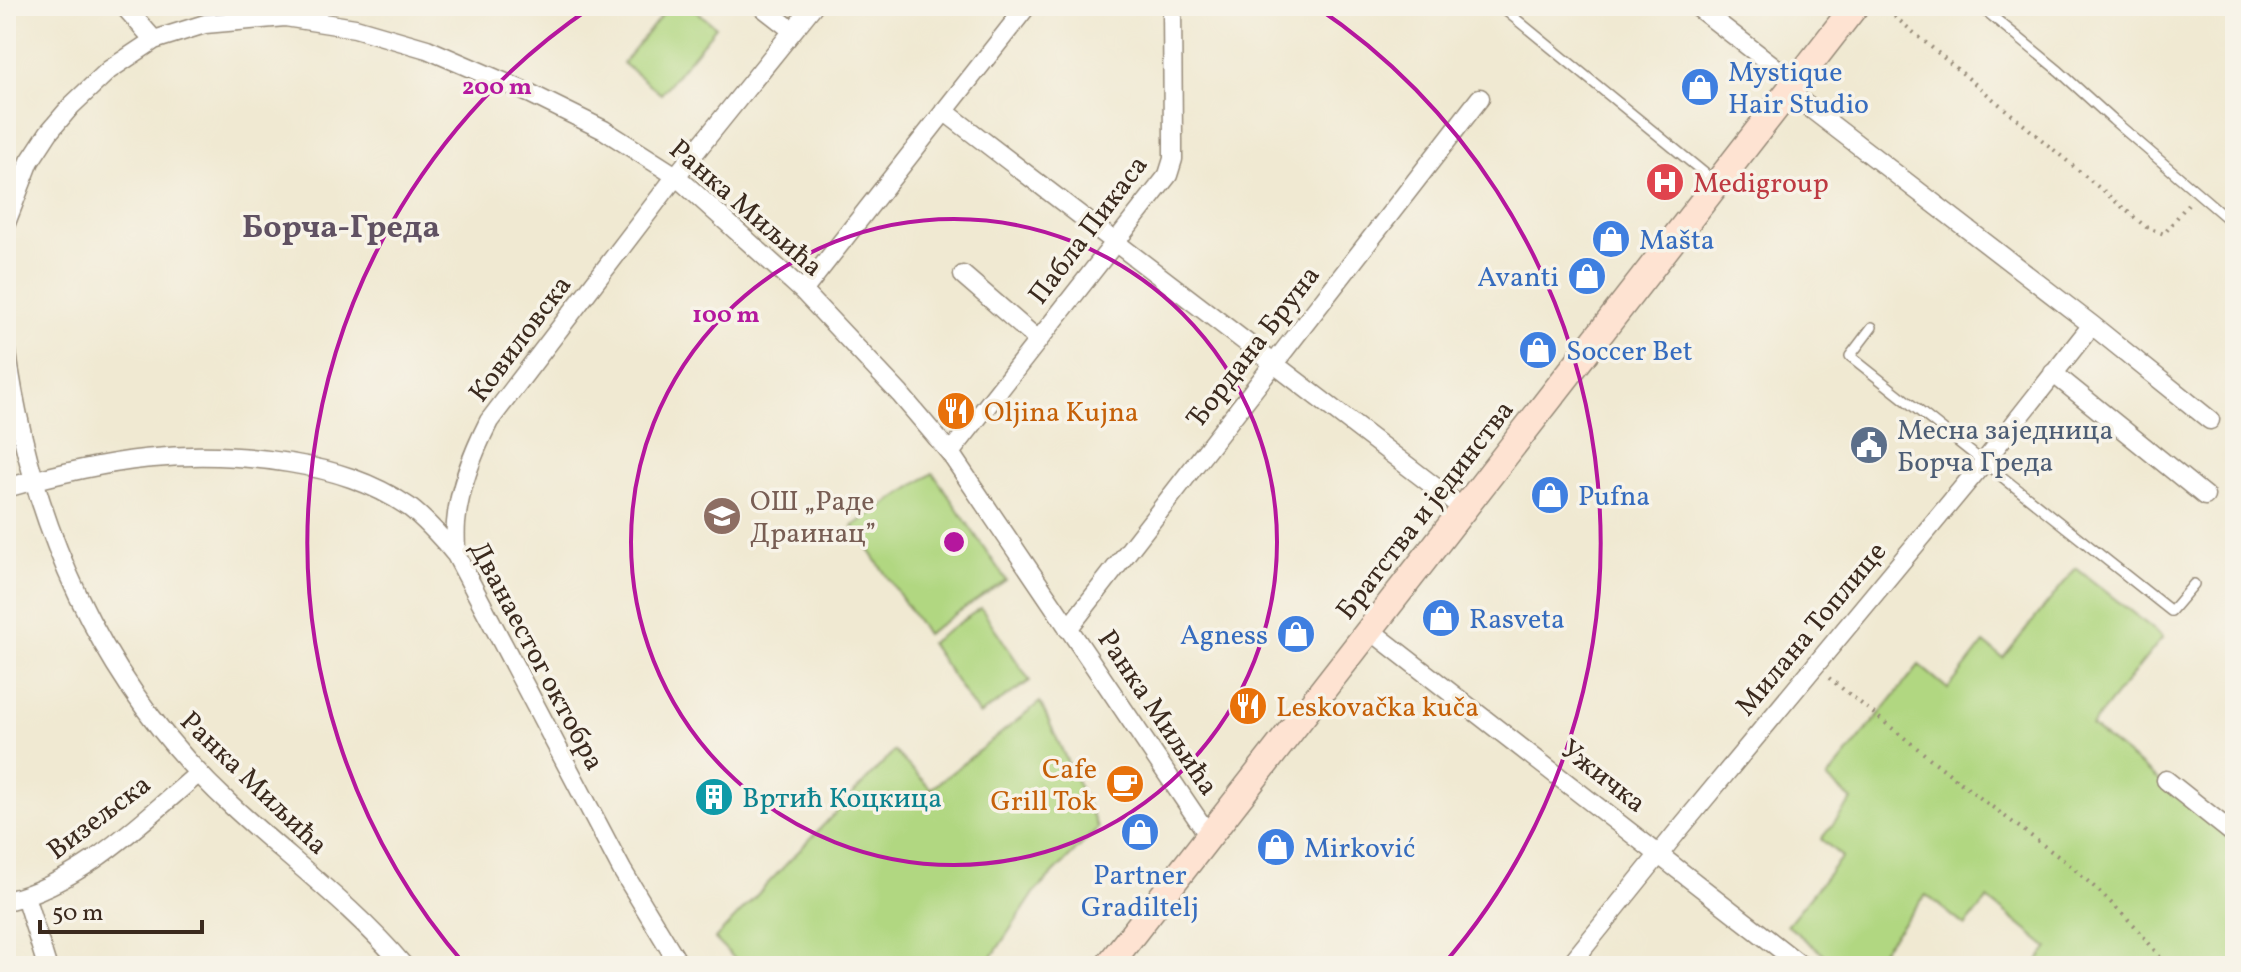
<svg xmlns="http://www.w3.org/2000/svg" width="2241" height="972" font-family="Vollkorn,serif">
<rect width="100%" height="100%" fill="#f7f3e8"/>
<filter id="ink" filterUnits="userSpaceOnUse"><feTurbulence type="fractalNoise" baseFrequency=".0125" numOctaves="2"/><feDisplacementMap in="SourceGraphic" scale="16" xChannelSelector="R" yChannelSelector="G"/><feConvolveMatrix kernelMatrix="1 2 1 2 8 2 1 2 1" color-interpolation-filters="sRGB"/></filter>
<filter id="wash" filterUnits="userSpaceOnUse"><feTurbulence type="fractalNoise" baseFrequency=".006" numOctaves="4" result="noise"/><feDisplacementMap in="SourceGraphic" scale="32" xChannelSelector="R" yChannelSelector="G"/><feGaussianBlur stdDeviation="1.8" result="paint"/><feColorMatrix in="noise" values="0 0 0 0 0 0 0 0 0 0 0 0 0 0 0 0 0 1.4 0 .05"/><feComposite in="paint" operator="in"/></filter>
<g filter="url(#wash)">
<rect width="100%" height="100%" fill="#f0e9d2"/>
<path fill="#b1d781" stroke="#768050" stroke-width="2" d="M669,6h21l26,21 -55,67 -38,-31z
M933,473l73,107 -80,54 -73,-108z
M2076,568l87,69 -72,89 144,116v124h-201l14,-18 -60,-49 -23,27 -39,-31 -57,71h-31l-51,-41 55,-68 -21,-18 31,-39 -25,-21 92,-114 29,24 36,-46 19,15z
M981,608l49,73 -51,34 -49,-72z
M1040,702l58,126 -63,64 -49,74h-244l-27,-27 179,-188 37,38z"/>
</g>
<g filter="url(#ink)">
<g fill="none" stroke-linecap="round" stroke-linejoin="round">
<defs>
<path id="lane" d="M1500,6l214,175
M1980,6l79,65 54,49 122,105
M1872,327l-22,29 321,255 23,-27"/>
<path id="street" d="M124,6l30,34
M761,6l32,25
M1696,6l98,76
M1788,91l304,234 118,95
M944,111l521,399
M6,223l24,-62 19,-29 22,-26 38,-36 45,-30 51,-16 80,-7 70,11 72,21 104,45 73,36 72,46 127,115 97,103 50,59 259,383
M963,275l75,65
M803,291l224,-285
M6,346c23,174 94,338 225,459 58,54 122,101 173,161
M2053,373l152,123
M950,453l218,-278 5,-16v-18l-1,-135
M6,488c100,-28 180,-42 284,-25 43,7 82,19 119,44 18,14 32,30 47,48l166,315 58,96
M456,555c0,-11 -1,-22 0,-32 3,-36 17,-70 33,-102l187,-245 137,-170
M1068,629l412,-531
M1370,630l432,336
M2166,780l69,55
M25,896l22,70
M6,901c77,-19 134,-78 193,-128
M1569,966l108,-134 307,-370 108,-137"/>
<path id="secondary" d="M1108,966l747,-960"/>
</defs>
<use href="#lane" stroke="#968a78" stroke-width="12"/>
<use href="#street" stroke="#968a78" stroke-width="21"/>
<use href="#secondary" stroke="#968a78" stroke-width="29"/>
<path stroke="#968a78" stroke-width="4" stroke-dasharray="2 6" stroke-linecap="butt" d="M1882,6l264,221 18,7 24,-30
M1829,678l142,113 100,75 31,28 34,33 31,39"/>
<use href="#lane" stroke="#fff" stroke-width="9"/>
<use href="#street" stroke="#fff" stroke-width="18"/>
<use href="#secondary" stroke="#fee3d2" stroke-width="26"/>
</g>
</g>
<g fill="none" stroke="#b5179e" stroke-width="4">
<circle cx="954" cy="542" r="323"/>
<path d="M466 966A646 646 0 0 1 593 6M1315 6A646 646 0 0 1 1442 966"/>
</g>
<defs>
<symbol id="shop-disc" viewBox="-11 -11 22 22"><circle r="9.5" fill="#3f7fe0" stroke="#f7f3e8"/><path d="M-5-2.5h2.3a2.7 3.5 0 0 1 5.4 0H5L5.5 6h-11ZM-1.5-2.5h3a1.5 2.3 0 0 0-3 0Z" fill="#fff"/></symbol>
<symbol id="hospital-disc" viewBox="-11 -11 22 22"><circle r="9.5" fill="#e0444e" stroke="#f7f3e8"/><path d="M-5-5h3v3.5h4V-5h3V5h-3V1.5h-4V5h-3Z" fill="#fff"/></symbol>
<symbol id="restaurant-disc" viewBox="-11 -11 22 22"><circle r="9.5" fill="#e8710a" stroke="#f7f3e8"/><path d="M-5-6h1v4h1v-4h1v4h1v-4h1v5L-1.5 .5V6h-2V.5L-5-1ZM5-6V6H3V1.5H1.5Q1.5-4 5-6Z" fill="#fff"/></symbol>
<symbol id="civic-disc" viewBox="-11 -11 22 22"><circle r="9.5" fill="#5c6f8a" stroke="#f7f3e8"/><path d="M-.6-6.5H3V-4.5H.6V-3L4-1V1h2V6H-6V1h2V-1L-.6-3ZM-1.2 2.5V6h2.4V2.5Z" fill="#fff"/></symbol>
<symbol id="school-disc" viewBox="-11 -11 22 22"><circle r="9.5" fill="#8d6e63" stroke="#f7f3e8"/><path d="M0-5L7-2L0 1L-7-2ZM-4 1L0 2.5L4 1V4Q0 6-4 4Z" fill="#fff"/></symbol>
<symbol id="cafe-disc" viewBox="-11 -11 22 22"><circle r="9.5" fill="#e8710a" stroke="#f7f3e8"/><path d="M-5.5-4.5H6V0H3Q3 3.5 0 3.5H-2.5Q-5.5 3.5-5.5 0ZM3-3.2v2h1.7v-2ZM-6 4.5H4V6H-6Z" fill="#fff"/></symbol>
<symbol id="building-disc" viewBox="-11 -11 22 22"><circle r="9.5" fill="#0f9aa8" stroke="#f7f3e8"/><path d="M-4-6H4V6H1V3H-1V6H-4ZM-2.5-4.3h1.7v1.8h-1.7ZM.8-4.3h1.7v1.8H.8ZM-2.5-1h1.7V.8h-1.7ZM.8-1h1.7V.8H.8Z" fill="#fff"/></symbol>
</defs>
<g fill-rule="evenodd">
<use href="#shop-disc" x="1678" y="65" width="44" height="44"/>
<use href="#hospital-disc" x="1643" y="160" width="44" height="44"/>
<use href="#shop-disc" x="1589" y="217" width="44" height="44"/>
<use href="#shop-disc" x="1565" y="254" width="44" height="44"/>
<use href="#shop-disc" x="1516" y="328" width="44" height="44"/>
<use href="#restaurant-disc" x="934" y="389" width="44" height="44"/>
<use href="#civic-disc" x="1847" y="423" width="44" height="44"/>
<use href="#shop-disc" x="1528" y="473" width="44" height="44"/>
<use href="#school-disc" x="700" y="494" width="44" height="44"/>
<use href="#shop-disc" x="1419" y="596" width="44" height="44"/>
<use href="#shop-disc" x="1274" y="612" width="44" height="44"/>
<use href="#restaurant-disc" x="1226" y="684" width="44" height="44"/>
<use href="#cafe-disc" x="1103" y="762" width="44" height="44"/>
<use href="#building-disc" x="692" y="775" width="44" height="44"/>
<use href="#shop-disc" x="1118" y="810" width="44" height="44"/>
<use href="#shop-disc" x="1254" y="825" width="44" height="44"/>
</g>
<g text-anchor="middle" stroke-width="7" stroke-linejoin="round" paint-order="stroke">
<g font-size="28" fill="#366cbe" stroke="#f7f3e8" text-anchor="start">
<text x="1728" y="81">Mystique<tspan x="1728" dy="32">Hair Studio</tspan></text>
<text x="1639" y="249">Mašta</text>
<text x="1559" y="286" text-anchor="end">Avanti</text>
<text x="1566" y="360">Soccer Bet</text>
<text x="1578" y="505">Pufna</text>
<text x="1469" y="628">Rasveta</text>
<text x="1268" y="644" text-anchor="end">Agness</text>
<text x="1304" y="857">Mirković</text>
<text x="1140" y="884" text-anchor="middle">Partner<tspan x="1140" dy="32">Gradiltelj</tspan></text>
</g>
<g font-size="28" fill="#be3a42" stroke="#f7f3e8" text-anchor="start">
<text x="1693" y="192">Medigroup</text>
</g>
<g font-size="28" fill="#3b2a1e" stroke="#f7f3e8">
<text transform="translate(747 207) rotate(41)" y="10">Ранка Миљића</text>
<text transform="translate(1087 229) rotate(-53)" y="10">Пабла Пикаса</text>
<text transform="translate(519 338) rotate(-53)" y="10">Ковиловска</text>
<text transform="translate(1252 346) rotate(-52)" y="10">Ђордана Бруна</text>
<text transform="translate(1424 509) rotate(-52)" y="10">Братства и јединства</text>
<text transform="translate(1810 628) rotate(-50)" y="10">Милана Топлице</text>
<text transform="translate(538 655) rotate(62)" y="10">Дванаестог октобра</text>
<text transform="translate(1159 712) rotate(56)" y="10">Ранка Миљића</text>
<text transform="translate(1604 775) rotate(38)" y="10">Ужичка</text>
<text transform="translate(255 782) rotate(44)" y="10">Ранка Миљића</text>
<text transform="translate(98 816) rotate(-37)" y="10">Визељска</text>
</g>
<g font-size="28" fill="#c56008" stroke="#f7f3e8" text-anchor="start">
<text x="984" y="421">Oljina Kujna</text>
<text x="1276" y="716">Leskovačka kuča</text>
<text x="1097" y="778" text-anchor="end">Cafe<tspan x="1097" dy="32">Grill Tok</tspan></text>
</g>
<g font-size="28" fill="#4e5e75" stroke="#f7f3e8" text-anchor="start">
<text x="1897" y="439">Месна заједница<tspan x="1897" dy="32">Борча Греда</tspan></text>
</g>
<g font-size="28" fill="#785e54" stroke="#f7f3e8" text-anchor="start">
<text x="750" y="510">ОШ „Раде<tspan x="750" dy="32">Драинац”</tspan></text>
</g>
<g font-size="28" fill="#0d838f" stroke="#f7f3e8" text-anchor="start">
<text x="742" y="807">Вртић Коцкица</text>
</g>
<g font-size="32" font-weight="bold" fill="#605162" stroke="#f7f3e8">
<text x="341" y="237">Борча-Греда</text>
</g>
</g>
<circle cx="954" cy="542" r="12" fill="#b5179e" stroke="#f7f3e8" stroke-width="4"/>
<g font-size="24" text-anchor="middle" font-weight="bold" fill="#b5179e" stroke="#f7f3e8" stroke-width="7" stroke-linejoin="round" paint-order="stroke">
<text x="497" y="94">200 m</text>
<text x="726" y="322">100 m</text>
</g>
<rect width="2241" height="972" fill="none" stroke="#f7f3e8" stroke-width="32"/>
<path d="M40 920v12h162v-12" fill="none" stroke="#3b2a1e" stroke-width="4"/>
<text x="52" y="920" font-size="24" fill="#3b2a1e" stroke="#f7f3e8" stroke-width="6" paint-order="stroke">50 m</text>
</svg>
